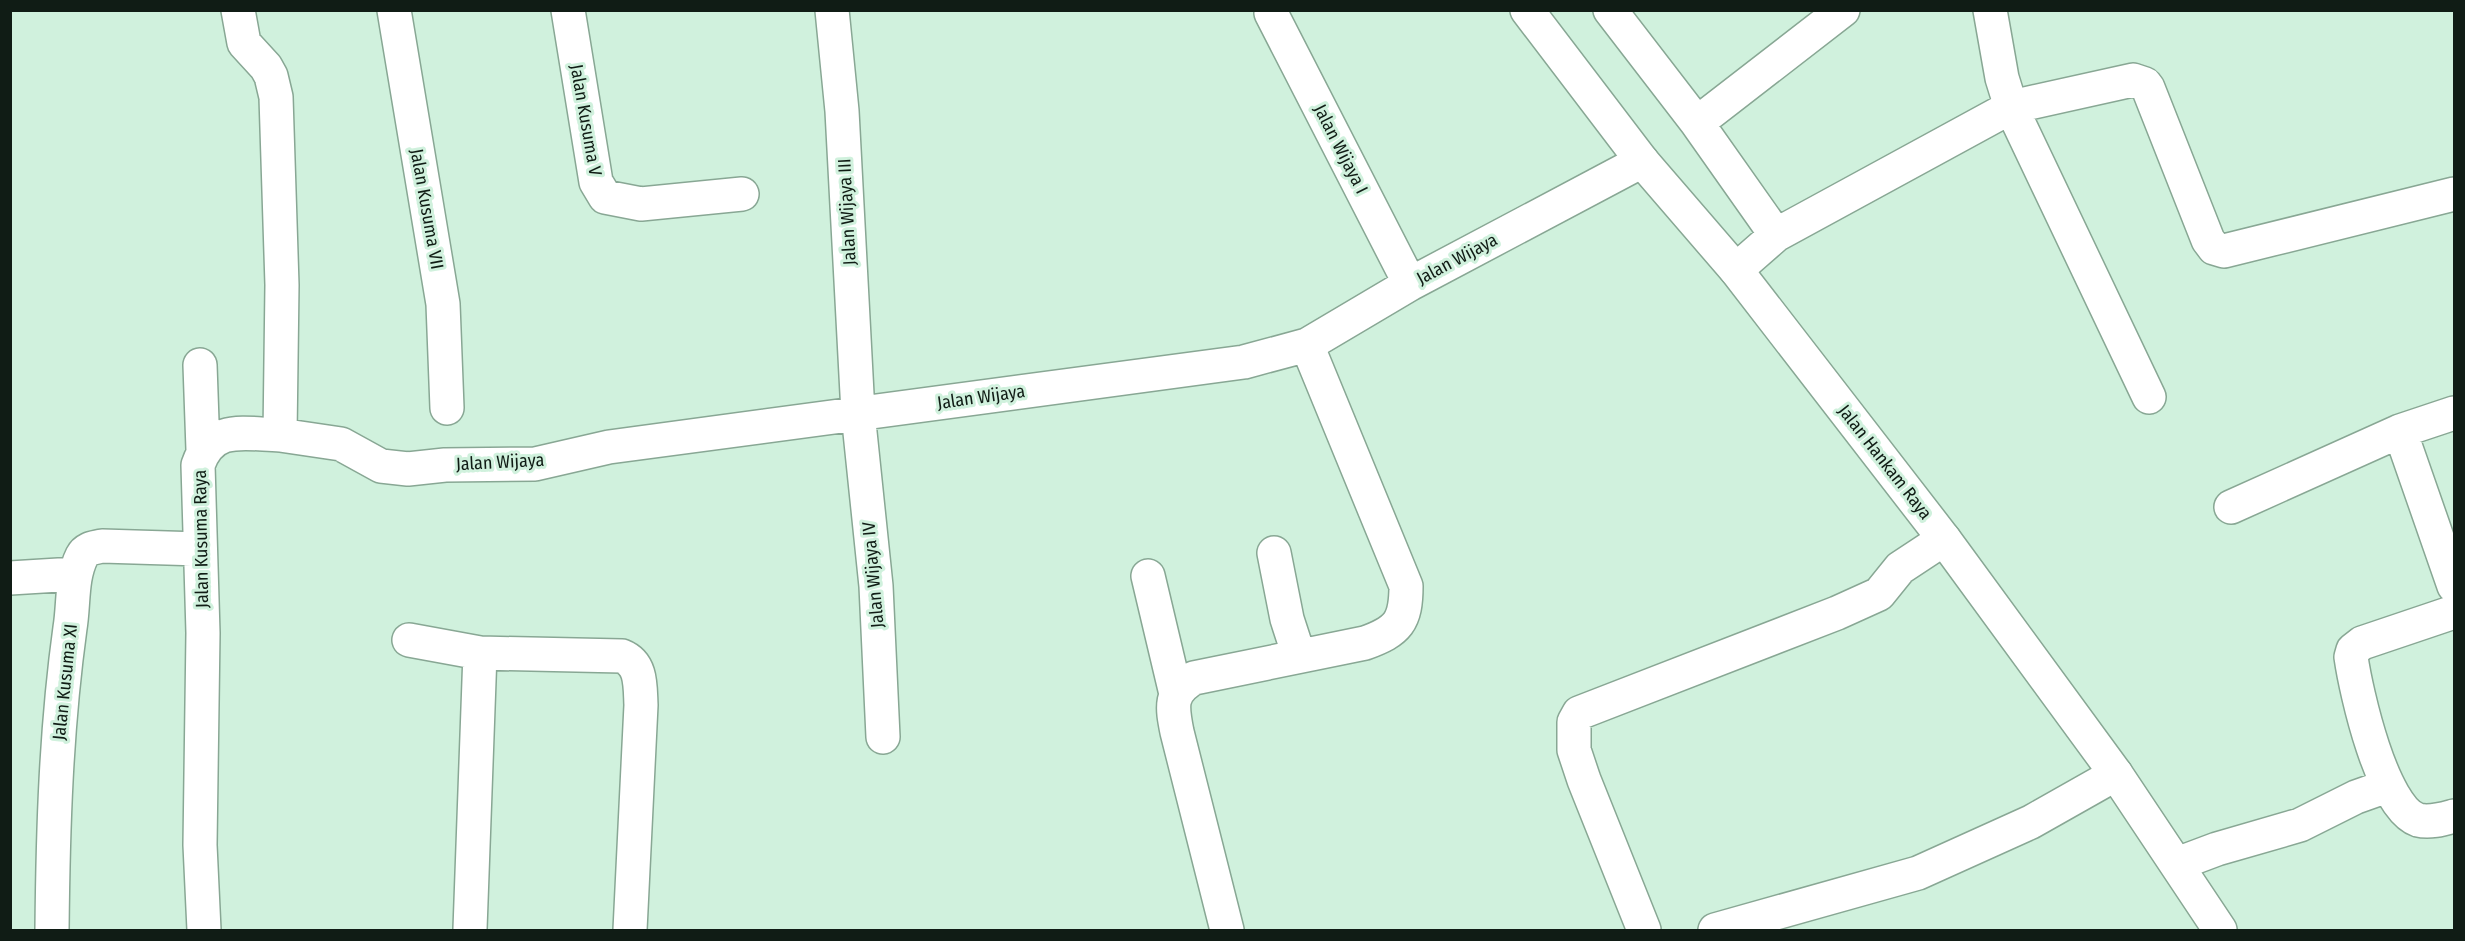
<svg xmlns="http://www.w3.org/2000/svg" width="2465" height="941" font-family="'Fira Sans Condensed',sans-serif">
<rect width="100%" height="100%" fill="#d0f1dd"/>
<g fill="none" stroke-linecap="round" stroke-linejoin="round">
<defs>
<path id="minor" d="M394,10l49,294 4,104
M568,10l28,172 9,15 36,7 101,-10
M832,10l10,101 16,302 18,173 7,151
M1610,10l87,113 79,112
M1271,13l139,271
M1697,123l146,-113
M1736,270l40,-35 235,-128 -9,-29 -12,-68
M200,365l3,85
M2149,397l-138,-290 122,-27 12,4 3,4 60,152 6,8 10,3 230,-57
M2454,413l-54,18 54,155
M280,435l61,9 40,22 27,3 37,-4 90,-1 74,-17 635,-85 63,-17 103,-61 232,-123
M2231,507l169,-76
M1274,553l13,66 12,37
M1148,576l28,118
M10,578l65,-4
M2454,612l-92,31 -9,7 -2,7c5,35 31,151 67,163 12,3 25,-1 36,-4
M409,640l71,13 142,3c20,8 18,30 19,49l-11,225
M2177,864l40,-15 83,-24 56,-28 31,-11
M470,929l10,-276
M52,930c1,-102 4,-201 18,-302 4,-24 1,-50 12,-72 4,-8 12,-8 20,-10l98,3
M204,930l-4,-85 3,-212 -5,-168c14,-41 46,-31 82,-30l2,-150 -6,-188 -5,-21 -5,-9 -22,-24 -6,-33
M1227,930l-50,-198c-5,-25 -8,-40 17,-54l171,-35c33,-12 41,-21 41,-57l-99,-241
M1644,930l-60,-150 -10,-30v-28l5,-9 258,-100 42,-19 21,-26 44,-29
M1715,930l203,-57 113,-51 85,-48"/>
<path id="primary" d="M1527,10l115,151 94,109 208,269 172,235 104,156"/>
</defs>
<use href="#minor" stroke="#88a794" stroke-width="36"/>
<use href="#primary" stroke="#88a794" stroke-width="36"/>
<use href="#minor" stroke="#fff" stroke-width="33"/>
<use href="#primary" stroke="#fff" stroke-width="33"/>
</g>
<g text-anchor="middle" stroke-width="6" stroke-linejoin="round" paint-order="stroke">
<g font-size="18" fill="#101c15" stroke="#d0f1dd">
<text transform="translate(586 120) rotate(80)" y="6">Jalan Kusuma V</text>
<text transform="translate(1341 149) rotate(63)" y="6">Jalan Wijaya I</text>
<text transform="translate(427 209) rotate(80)" y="6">Jalan Kusuma VII</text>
<text transform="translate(847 212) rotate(-93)" y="6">Jalan Wijaya III</text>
<text transform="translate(1457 259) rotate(-28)" y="6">Jalan Wijaya</text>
<text transform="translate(981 397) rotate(-8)" y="6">Jalan Wijaya</text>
<text transform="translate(500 462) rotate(-3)" y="6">Jalan Wijaya</text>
<text transform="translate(1885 462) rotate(52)" y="6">Jalan Hankam Raya</text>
<text transform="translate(201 539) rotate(-91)" y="6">Jalan Kusuma Raya</text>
<text transform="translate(873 575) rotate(-95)" y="6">Jalan Wijaya IV</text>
<text transform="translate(65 682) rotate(-84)" y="6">Jalan Kusuma XI</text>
</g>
</g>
<rect width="2465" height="941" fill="none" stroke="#101c15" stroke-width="24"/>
</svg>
